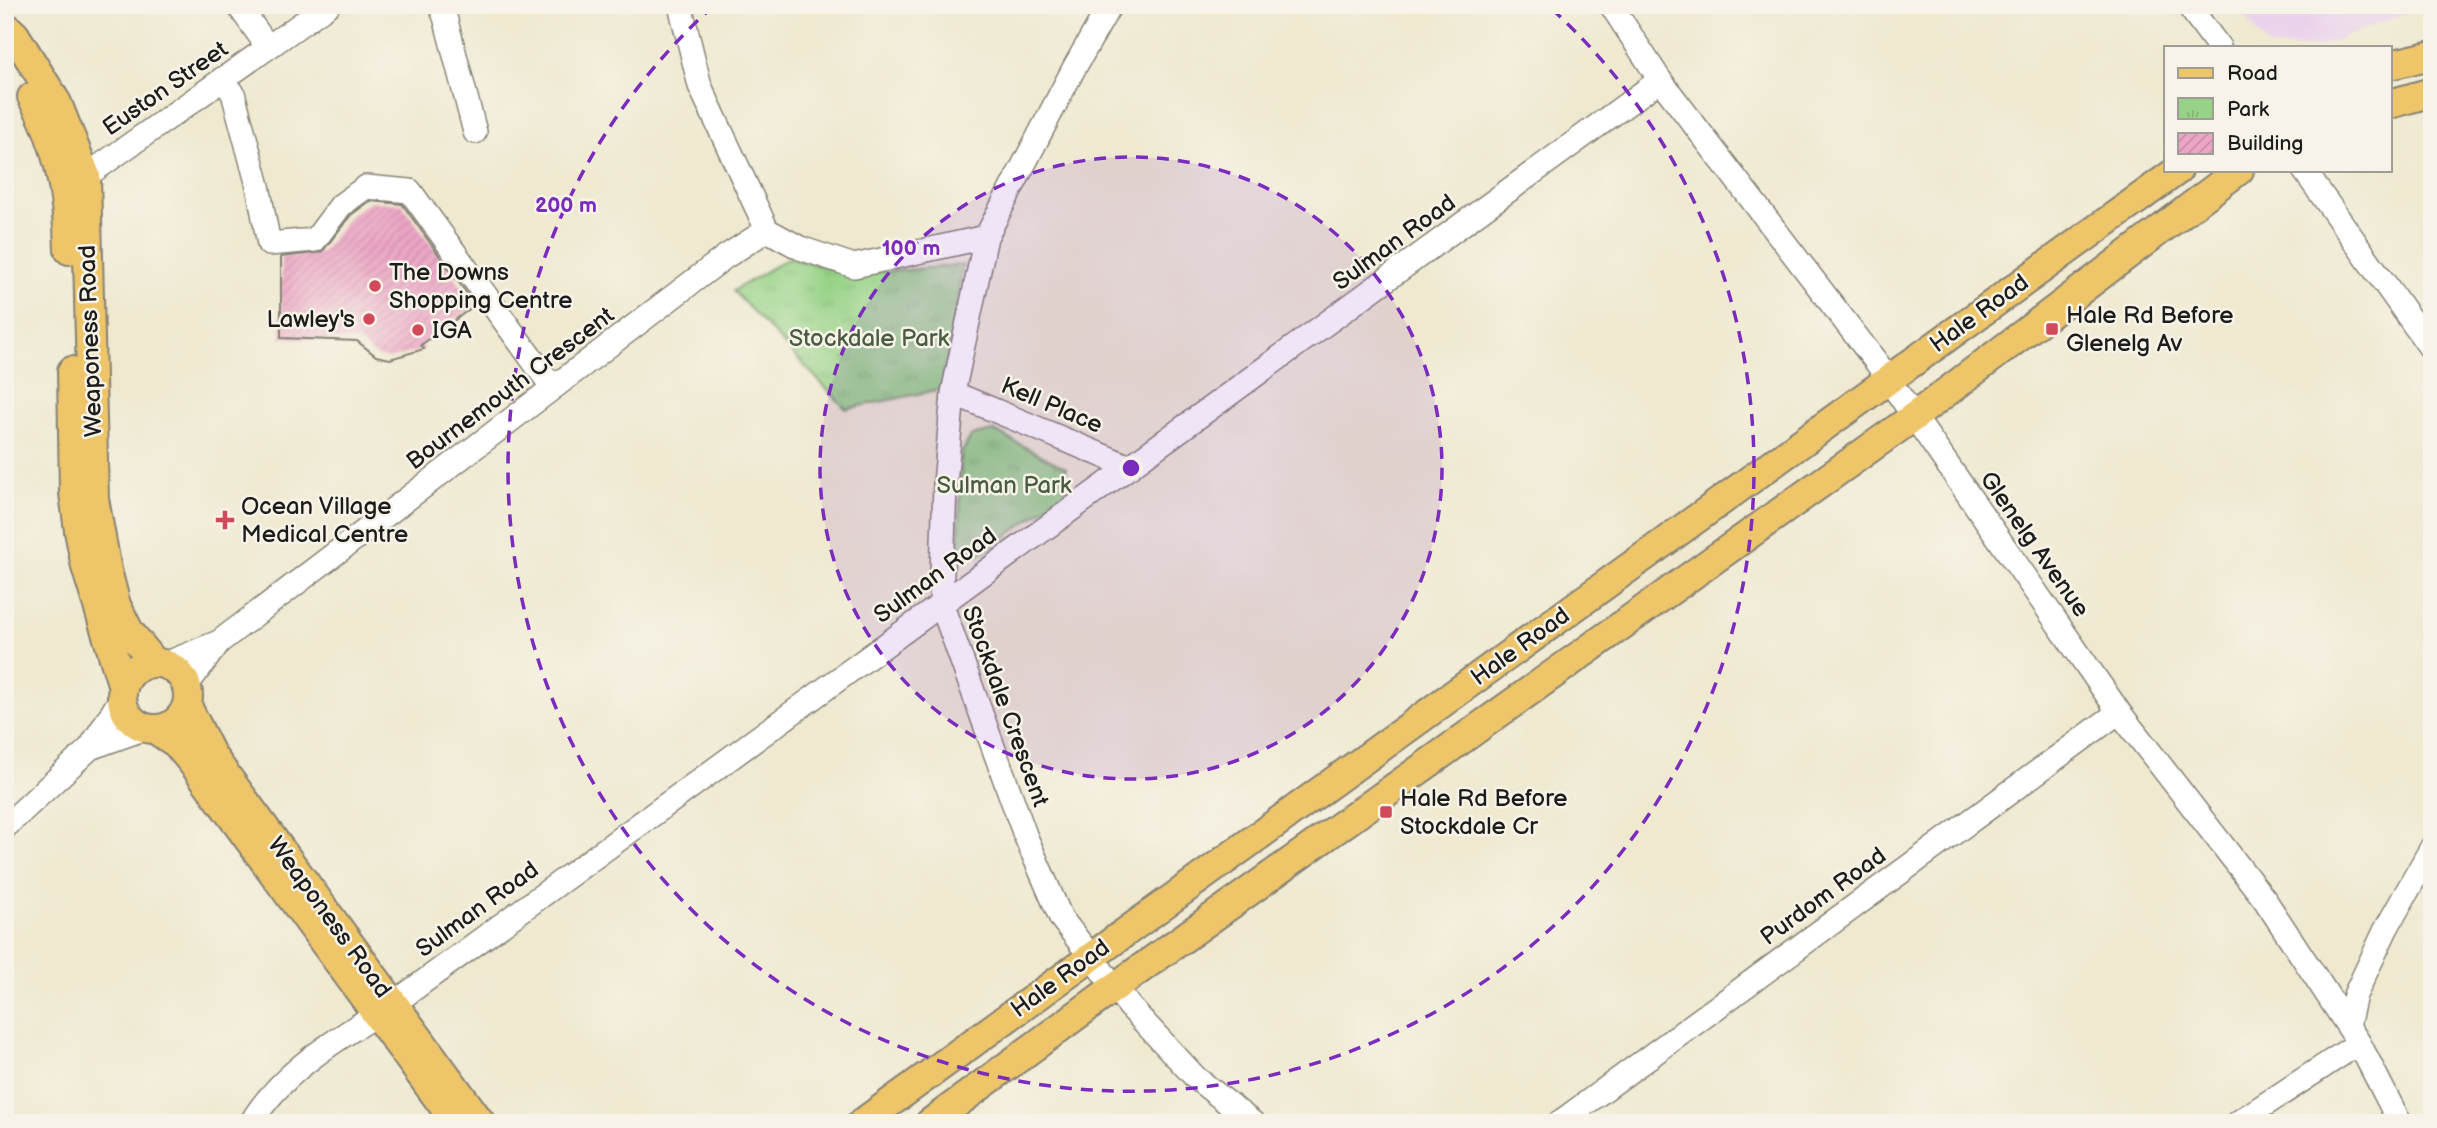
<svg xmlns="http://www.w3.org/2000/svg" width="2437" height="1128" font-family="'Balsamiq Sans',sans-serif">
<defs>
<pattern id="park-tufts" width="24" height="20" patternUnits="userSpaceOnUse" patternTransform="scale(1.75)"><rect width="24" height="20" fill="#97d387"/><path d="M3 7l-1-3M5 7V3M7 7l1-3M15 17l-1-3M17 17v-4M19 17l1-3" fill="none" stroke="#82b574"/></pattern>
<pattern id="building-hatch" width="6" height="6" patternUnits="userSpaceOnUse" patternTransform="scale(1.75)"><rect width="6" height="6" fill="#eca5c5"/><path d="M-1 1l2-2M0 6l6-6M5 7l2-2" fill="none" stroke="#ca8da9"/></pattern>
</defs>
<rect width="100%" height="100%" fill="#f7f3e8"/>
<filter id="ink" filterUnits="userSpaceOnUse"><feTurbulence type="fractalNoise" baseFrequency=".0143" numOctaves="2"/><feDisplacementMap in="SourceGraphic" scale="14" xChannelSelector="R" yChannelSelector="G"/><feConvolveMatrix kernelMatrix="1 2 1 2 8 2 1 2 1" color-interpolation-filters="sRGB"/></filter>
<filter id="wash" filterUnits="userSpaceOnUse"><feTurbulence type="fractalNoise" baseFrequency=".00686" numOctaves="4" result="noise"/><feDisplacementMap in="SourceGraphic" scale="28" xChannelSelector="R" yChannelSelector="G"/><feGaussianBlur stdDeviation="1.57" result="paint"/><feColorMatrix in="noise" values="0 0 0 0 0 0 0 0 0 0 0 0 0 0 0 0 0 1.4 0 .05"/><feComposite in="paint" operator="in"/></filter>
<g filter="url(#wash)">
<rect width="100%" height="100%" fill="#efe9d0"/>
<path fill="#ead1ec" d="M2236,5h196v3l-24,4 -89,35h-51z"/>
<path fill="url(#park-tufts)" stroke="#5a7852" stroke-width="2" d="M788,258l68,16 107,-9 -21,124 -96,20 -113,-118z
M994,431l72,37v25l-87,63 -15,-2 -5,-16 2,-84 10,-18z"/>
<g id="blocks">
<path fill="url(#building-hatch)" d="M370,201l32,3 73,101 -54,40 3,4 -34,10 -14,-3 -19,-15 -76,-3v-81l41,-5 29,-37z"/>
</g>
</g>
<g filter="url(#ink)">
<use href="#blocks" fill-opacity="0" stroke="#868276" stroke-width="2"/>
<g fill="none" stroke-linecap="round" stroke-linejoin="round">
<defs>
<path id="minor" d="M238,5l30,42
M440,5l5,12 30,115
M680,5l20,81 67,144 33,18 54,18 132,-29
M1110,5l-37,65 -87,167 -33,156 -8,91 -4,119 84,232 36,83 69,89 66,71 57,45
M1611,5l49,75 217,283 242,349 146,188 94,143 41,80
M2188,5l31,42
M222,79l11,14 25,93 11,58 46,-4 26,-35 25,-18 44,4 143,197
M2304,170l128,180
M70,178l16,-2 242,-171
M953,393l177,74
M165,664l54,-22 506,-385 42,-27
M187,685l32,-43
M90,748l56,-20
M5,827l85,-79 32,-51
M2348,1026l7,-31 31,-66 46,-82
M251,1123c32,-54 91,-87 142,-119l1267,-924
M1559,1123l560,-411
M2237,1123l122,-80"/>
<path id="major" d="M5,26l10,9 42,68 29,73 8,323 13,71 9,35 13,26 26,32
M2390,65l42,-10
M32,97c26,45 36,101 37,153
M2390,104l42,-12
M72,371l2,122 5,38 7,36 37,120
M122 696a33 33 0 1 1 66 0a33 33 0 1 1-66 0Z
M187,706l25,50 269,367
M156,730l20,13 19,23 261,357
M862,1123l1316,-953
M930,1123l185,-136 800,-571 324,-246"/>
</defs>
<use href="#minor" stroke="#868276" stroke-width="26"/>
<use href="#major" stroke="#868276" stroke-width="32"/>
<use href="#minor" stroke="#fff" stroke-width="23"/>
<use href="#major" stroke="#eec569" stroke-width="28"/>
</g>
</g>
<circle cx="1131" cy="468" r="311" fill="#7b2cbf" fill-opacity=".12"/>
<g fill="none" stroke="#7b2cbf" stroke-width="3.5" stroke-dasharray="12 9">
<circle cx="1131" cy="468" r="311"/>
<path d="M1552 9A623 623 0 1 1 710 9"/>
</g>
<g fill="#d1495b" stroke="#f7f3e8" stroke-width="2.5">
<circle cx="375" cy="286" r="7"/>
<circle cx="369" cy="319" r="7"/>
<rect x="2045" y="322" width="14" height="14" rx="3.5"/>
<circle cx="418" cy="330" r="7"/>
<path d="M221.5 509.5h7v7h7v7h-7v7h-7v-7h-7v-7h7z"/>
<rect x="1379" y="805" width="14" height="14" rx="3.5"/>
</g>
<g text-anchor="middle" stroke-width="5" stroke-linejoin="round" paint-order="stroke">
<g font-size="24" fill="#1c1c1c" stroke="#f7f3e8">
<text transform="translate(165 88) rotate(-35)" y="8">Euston Street</text>
<text transform="translate(1394 242) rotate(-36)" y="8">Sulman Road</text>
<text transform="translate(1979 313) rotate(-36)" y="8">Hale Road</text>
<text transform="translate(90 341) rotate(-92)" y="8">Weaponess Road</text>
<text transform="translate(510 388) rotate(-37)" y="8">Bournemouth Crescent</text>
<text transform="translate(1052 405) rotate(23)" y="8">Kell Place</text>
<text transform="translate(2035 544) rotate(55)" y="8">Glenelg Avenue</text>
<text transform="translate(935 575) rotate(-36)" y="8">Sulman Road</text>
<text transform="translate(1520 646) rotate(-36)" y="8">Hale Road</text>
<text transform="translate(1006 706) rotate(70)" y="8">Stockdale Crescent</text>
<text transform="translate(1823 896) rotate(-36)" y="8">Purdom Road</text>
<text transform="translate(477 909) rotate(-36)" y="8">Sulman Road</text>
<text transform="translate(330 917) rotate(54)" y="8">Weaponess Road</text>
<text transform="translate(1060 978) rotate(-36)" y="8">Hale Road</text>
</g>
<g font-size="24" fill="#1c1c1c" stroke="#f7f3e8" text-anchor="start">
<text x="389" y="280">The Downs<tspan x="389" dy="28">Shopping Centre</tspan></text>
<text x="2066" y="323">Hale Rd Before<tspan x="2066" dy="28">Glenelg Av</tspan></text>
<text x="355" y="327" text-anchor="end">Lawley's</text>
<text x="432" y="338">IGA</text>
<text x="241" y="514">Ocean Village<tspan x="241" dy="28">Medical Centre</tspan></text>
<text x="1400" y="806">Hale Rd Before<tspan x="1400" dy="28">Stockdale Cr</tspan></text>
</g>
<g font-size="24" fill="#475c41" stroke="#f7f3e8">
<text x="869" y="346">Stockdale Park</text>
<text x="1004" y="493">Sulman Park</text>
</g>
</g>
<circle cx="1131" cy="468" r="10" fill="#7b2cbf" stroke="#f7f3e8" stroke-width="3.5"/>
<g font-size="21" text-anchor="middle" font-weight="bold" fill="#7b2cbf" stroke="#f7f3e8" stroke-width="5" stroke-linejoin="round" paint-order="stroke">
<text x="566" y="212">200 m</text>
<text x="911" y="255">100 m</text>
</g>
<rect width="2437" height="1128" fill="none" stroke="#f7f3e8" stroke-width="28"/>
<rect x="2164" y="46" width="228" height="126" fill="#f7f3e8" stroke="#9f9d96" stroke-width="2"/>
<rect x="2178" y="68" width="35" height="10" fill="#eec569" stroke="#9f9d96" stroke-width="2"/>
<text x="2227" y="80" font-size="21" fill="#1c1c1c">Road</text>
<rect x="2178" y="98" width="35" height="21" fill="url(#park-tufts)" stroke="#9f9d96" stroke-width="2"/>
<text x="2227" y="116" font-size="21" fill="#1c1c1c">Park</text>
<rect x="2178" y="133" width="35" height="21" fill="url(#building-hatch)" stroke="#9f9d96" stroke-width="2"/>
<text x="2227" y="150" font-size="21" fill="#1c1c1c">Building</text>
</svg>
